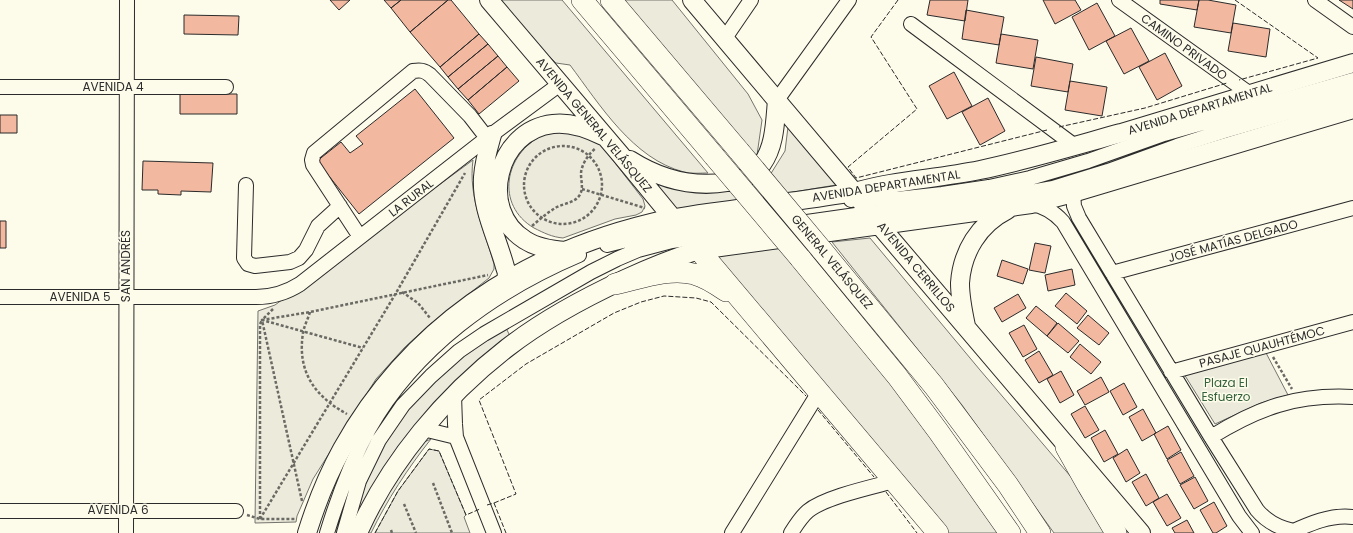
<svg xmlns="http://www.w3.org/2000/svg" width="1353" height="533" font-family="Poppins,sans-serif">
<rect width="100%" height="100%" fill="#fdfbea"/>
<path fill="#ecebdb" stroke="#74746e" d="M496,0h66l146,173c-7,0 -17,1 -24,-1 -51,-13 -84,-67 -114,-107l-14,-2 -52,-52z
M621,0h51l76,94 14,26 -5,35 -9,-4z
M788,127l48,58 -159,26 -24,-32 117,-4 15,-24z
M567,131l27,10 5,3 6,6 38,49 2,7 -3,6 -6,3 -21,4 -52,19c-11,-1 -19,-5 -29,-10 -39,-23 -30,-74 9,-93 7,-3 16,-3 24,-4z
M473,160c-5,37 11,69 21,104v5l-5,9 -61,48 -24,22 -28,31 -63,100 -16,37 -1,6 -41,1 3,-212 17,-6z
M870,238l110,132 103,121 24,42h-53l-92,-128 -130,-163z
M779,246l127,154 92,133h-52l-233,-278z
M506,328l4,8 -14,10 -144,187 8,-36 19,-44 16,-26 21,-27 24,-25 28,-23z
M1265,351l23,44 -27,8 -46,21 -31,-50z
M431,439c-23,29 -44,61 -60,94h-5l15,-29 41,-61z
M429,449l10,2 27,64 -2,2 6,16h-95l23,-42z"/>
<path fill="#f2b8a0" stroke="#2b2b2b" d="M330,0h20l-11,10z
M384,0h17l-10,8z
M401,0h47l-38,32 -19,-24z
M448,0h3l28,34 -39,33 -30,-35z
M930,0h38l-3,21 -38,-6z
M1043,0h32l6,10 -26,14z
M1160,0h39l-2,10 -37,-6z
M1199,0h9l28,5 -5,28 -37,-6z
M1339,0h14v9z
M1097,3l18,33 -26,14 -17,-33z
M966,10l38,7 -5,28 -37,-6z
M184,15l55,1 -1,19 -54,-1z
M1233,23l37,6 -4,28 -38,-6z
M1131,28l18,33 -25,13 -18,-33z
M479,34l9,10 -40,33 -8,-10z
M1001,34l37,6 -5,29 -37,-6z
M488,44l10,12 -40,33 -10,-12z
M1165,53l17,33 -25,14 -18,-33z
M498,56l9,11 -39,33 -10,-11z
M1036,57l37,7 -5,28 -37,-6z
M507,67l12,14 -40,33 -11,-14z
M954,72l18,34 -25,13 -18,-33z
M1070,81l37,6 -5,29 -37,-6z
M415,89l39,49 -95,76 -42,-53 24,-19 9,11 13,-9 -7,-8z
M180,94h57v20h-57z
M988,98l17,33 -25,14 -18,-33z
M0,115h17v18h-17z
M143,161l70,2 -2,29 -30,-1v4l-23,-1v-4h-16z
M0,221h6v27h-6z
M1035,243l16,3 -6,27 -16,-3z
M1002,260l26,9 -5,15 -26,-8z
M1072,269l3,16 -27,6 -3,-16z
M1066,293l21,18 -10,13 -22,-18z
M1018,294l8,14 -24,14 -8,-14z
M1036,306l21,17 -10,13 -21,-18z
M1088,315l21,18 -10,12 -22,-17z
M1058,323l21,18 -11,12 -21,-17z
M1024,325l13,24 -14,8 -14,-24z
M1080,344l21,18 -10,12 -21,-17z
M1039,351l14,24 -14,8 -14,-23z
M1061,371l13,24 -14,8 -13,-24z
M1101,377l8,15 -24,13 -8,-14z
M1124,383l13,24 -14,8 -13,-24z
M1085,406l14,24 -14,8 -14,-24z
M1143,409l13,24 -14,8 -13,-24z
M1168,426l13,24 -14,9 -13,-25z
M1105,430l13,24 -14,8 -13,-24z
M1127,449l13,24 -14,9 -13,-24z
M1181,452l13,24 -14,8 -13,-24z
M1146,474l13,24 -13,8 -14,-24z
M1195,477l13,24 -14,8 -14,-24z
M1167,494l14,24 -14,8 -14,-24z
M1214,502l13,24 -11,7h-3l-13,-23z
M1187,520l7,13h-19l-3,-5z"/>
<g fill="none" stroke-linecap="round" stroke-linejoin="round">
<defs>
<path id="minor" d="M1119,0l131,94
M1315,0l38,27
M911,24l164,122
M725,38l26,-38
M0,87h226
M777,100l72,-100
M246,185l-2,73 4,6 7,2 35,-4 9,-4 7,-8 12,-24 22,-20
M1073,193l1,13 5,12 132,219 46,73c10,12 22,18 37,21
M851,200l8,-2 38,1 45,-5 47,-7 41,-9 58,-17 76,-27 189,-54
M1031,204c14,2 23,8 32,18l176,294 13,17
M360,237l-47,-72 -1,-5 2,-7 99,-82c7,-1 11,-1 17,4l40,41 17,22
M607,245l56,-14 19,-2 88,-15
M1112,273l241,-65
M0,297h256c16,0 30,-4 44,-13l187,-146 73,-54
M1171,372l182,-50
M454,395l1,29 1,13 38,96
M423,429l33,8
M1211,437c47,-29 85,-43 142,-40
M0,511h236
M126,533l1,-533
M327,533c11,-36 24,-71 42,-104 46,-81 125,-138 210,-174
M344,533l15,-52 20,-41 24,-35 28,-29 28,-25 25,-17 107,-62 26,-13 21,-9 34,-9 198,-28 127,-15 56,-10 55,-17 69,-25 47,-15 129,-37
M732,533l87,-141
M791,533c5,-8 10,-16 17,-22 17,-14 64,-24 86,-30
M1289,533c20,-9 42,-19 64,-16"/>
<path id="major" d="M489,0l131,154 79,96
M692,0l162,192 26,34 261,307
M492,135c-4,14 -8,27 -9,42 -2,31 14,60 22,90l2,6 -1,8
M630,160c30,19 63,28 98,22 14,-2 25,-6 34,-18 13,-18 13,-42 15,-64
M566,251c-14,-1 -29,-3 -41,-11 -48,-30 -28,-110 28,-116 18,-2 34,4 50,12
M966,326c-3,-14 -6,-29 -6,-43 2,-31 19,-59 47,-73
M307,533c9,-29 20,-57 35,-84 67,-120 177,-194 309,-226 32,-8 68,-11 101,-16 34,-5 69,-9 102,-15 12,-3 24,-6 36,-8 30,-5 60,-8 90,-14 48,-10 94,-24 141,-37 77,-23 155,-47 232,-70
M358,533c32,-72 87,-137 149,-185 36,-28 77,-50 118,-69 24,-11 48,-21 74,-29l312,-43 20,-3 42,-11 280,-84"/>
<path id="highway" d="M582,0l132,156
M611,0l128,151
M821,249l113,137 74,99 32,48
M699,250l239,283
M800,258l97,118 41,55 72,102
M615,284c24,-5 54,-17 79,-10 12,3 22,10 32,17
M1066,447l22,39 28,47"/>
</defs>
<use href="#minor" stroke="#2b2b2b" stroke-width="16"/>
<use href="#major" stroke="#2b2b2b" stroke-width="20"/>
<use href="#highway" stroke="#2b2b2b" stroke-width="22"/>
<path stroke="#6a6964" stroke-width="2.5" stroke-dasharray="3 2" stroke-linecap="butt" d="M524 185a39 39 0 1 1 78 0a39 39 0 1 1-78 0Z
M582,189l63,19
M532,226c8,-7 16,-14 25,-19 8,-4 17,-4 22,-11 5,-7 2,-14 2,-22 0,-9 8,-21 15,-26
M402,292l16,11 12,15
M273,309l-11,11 101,28
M310,312c-2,7 -6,14 -7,21 -6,38 11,63 44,81
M1273,357l19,32
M433,483l19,50
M302,501l-40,-181 48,-8 178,-37
M404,504l12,29
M247,515l13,4h36
M260,519l136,-226 69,-120
M260,519v-195l2,-4
M391,530l1,3"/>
<use href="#minor" stroke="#fdfbea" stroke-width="14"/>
<use href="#major" stroke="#fdfbea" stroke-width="18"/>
<use href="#highway" stroke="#fdfbea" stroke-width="21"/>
<defs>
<path id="highway-bridge" d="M739,151l82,98
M714,156l86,102"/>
</defs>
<use href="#highway-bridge" stroke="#2b2b2b" stroke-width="22" stroke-linecap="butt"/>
<use href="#highway-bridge" stroke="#fdfbea" stroke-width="21"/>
<path stroke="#2b2b2b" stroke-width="1" stroke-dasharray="5 2" stroke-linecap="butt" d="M898,0l-27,37 46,72 -69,58 8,11 191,-48
M1235,0l83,58 -79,22
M1059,127l86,-19 82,-25
M818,410l56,67
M886,492l31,41
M494,503l22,-9 -37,-94 47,-36 88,-51 27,-11 23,-6 32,2 15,4 95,94
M487,505l7,-2 12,30
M375,533l23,-42 31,-42 10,2 27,64 14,-6"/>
</g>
<g text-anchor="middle" stroke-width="3" stroke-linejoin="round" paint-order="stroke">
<g font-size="12" fill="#2b2b2b" stroke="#fdfbea">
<text transform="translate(1184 47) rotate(36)" y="4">CAMINO PRIVADO</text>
<text x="113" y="91">AVENIDA 4</text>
<text transform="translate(1200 109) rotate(-17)" y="4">AVENIDA DEPARTAMENTAL</text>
<text transform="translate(594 125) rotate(50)" y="4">AVENIDA GENERAL VELÁSQUEZ</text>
<text transform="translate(886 186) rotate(-9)" y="4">AVENIDA DEPARTAMENTAL</text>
<text transform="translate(411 198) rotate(-38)" y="4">LA RURAL</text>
<text transform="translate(1233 241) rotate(-15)" y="4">JOSÉ MATÍAS DELGADO</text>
<text transform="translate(832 262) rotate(50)" y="4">GENERAL VELÁSQUEZ</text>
<text transform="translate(126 266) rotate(-90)" y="4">SAN ANDRÉS</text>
<text transform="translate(916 267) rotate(50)" y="4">AVENIDA CERRILLOS</text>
<text x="80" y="301">AVENIDA 5</text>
<text transform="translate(1262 347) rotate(-15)" y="4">PASAJE QUAUHTÉMOC</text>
<text x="118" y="514">AVENIDA 6</text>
</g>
<g font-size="12" fill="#34623c" stroke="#fdfbea">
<text x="1226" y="387">Plaza El<tspan x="1226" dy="14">Esfuerzo</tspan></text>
</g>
</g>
</svg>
